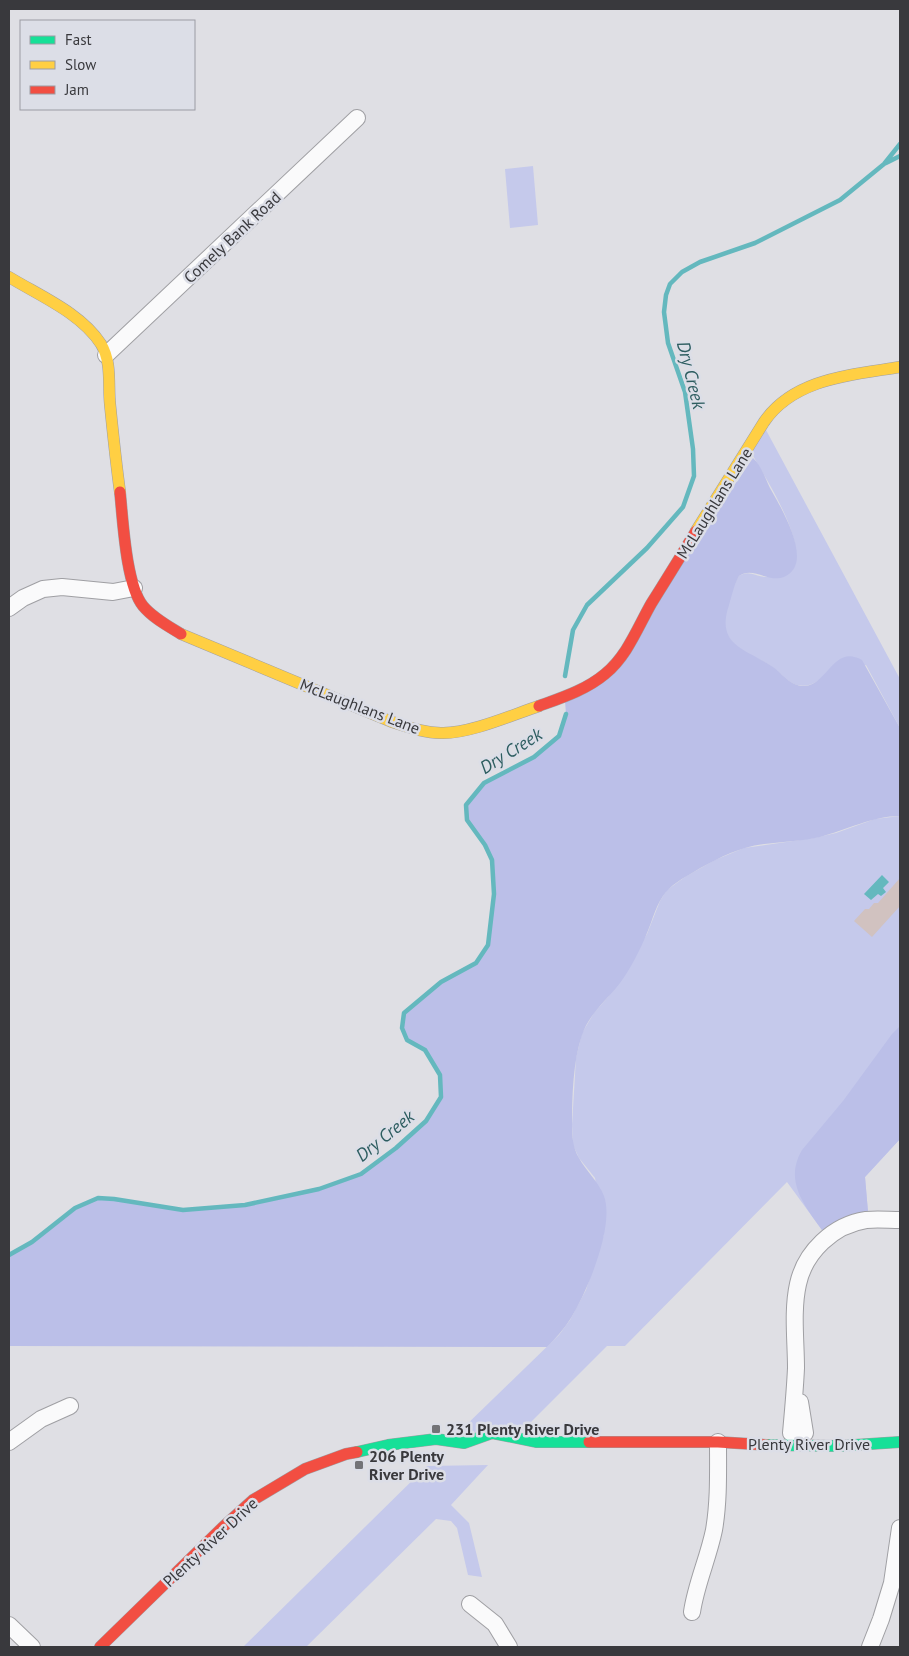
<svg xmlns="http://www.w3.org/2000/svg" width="909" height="1656" font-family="'PT Sans',sans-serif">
<rect width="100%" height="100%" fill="#dfdfe4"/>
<path fill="#c5c9eb" d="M533,166l5,59 -28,3 -5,-59z
M766,430l134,249v49l-34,-63 -47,15c-7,5 -14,7 -22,5 -9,-3 -15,-11 -22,-16 -17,-14 -43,-16 -50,-41 -3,-11 8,-42 14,-52 10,-7 17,1 28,1 8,0 17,-4 25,-6 18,-26 -27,-93 -41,-119z
M900,816v323l-35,38 3,35 -21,5 -25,13 -35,-48 -162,164h-18l-90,90 -57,-5 99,-96 11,-15 16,-30 18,-56 -9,-56 -16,-20 -6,-13 -1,-20 4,-67 6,-25 12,-20 14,-16 39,-63 13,-33 7,-11 18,-13 30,-17 29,-12 70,-10 22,-5 39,-14z
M488,1465l-37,40 18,18 13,54 -14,-2 -11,-47 -6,-7 -15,-2 -130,128h-63l184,-181z"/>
<path fill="#bbbfe8" d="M753,458c8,7 12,20 17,30 10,18 46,76 14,89 -16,6 -31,-11 -45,-1 -5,9 -7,19 -10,29 -14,41 18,44 44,62 10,7 18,20 32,19 23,-2 29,-42 57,-26l38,68v88c-27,0 -54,14 -80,21 -25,6 -51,4 -75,11 -20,6 -40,17 -58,28 -7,4 -16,10 -21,16 -10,12 -13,27 -19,41 -7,17 -16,35 -27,50 -13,17 -31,31 -38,52 -9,26 -10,62 -10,90 0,12 1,23 7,33 7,13 19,23 25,38 11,30 -17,96 -33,122 -7,11 -15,20 -24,29l-538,-1v-91l23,-13 43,-34 23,-10 16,1 69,11 62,-5 74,-16 42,-15 35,-26 30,-27 15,-24 -1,-21 -15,-26 -18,-10 -5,-12 2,-15 37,-31 35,-19 12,-18 6,-51 -2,-34 -7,-15 -18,-25 -1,-15 18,-22 50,-26 25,-21 7,-22 -1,-13 30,-13z
M900,1026v113l-35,38 3,35 -21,5 -25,13c-18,-25 -38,-49 -20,-80l41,-49 49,-67z"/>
<path fill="#64b8be" d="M882,875l7,7 -6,6 3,4 -5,4 -3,-2 -7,6 -7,-6z"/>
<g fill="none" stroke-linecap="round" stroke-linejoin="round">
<path stroke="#64b8be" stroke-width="4.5" d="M886,163l14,-7
M565,676l8,-46 14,-25 60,-57 36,-41 11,-31 -1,-27 -8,-57 -17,-49 -4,-31 2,-17 4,-11 12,-12 18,-10 55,-19 85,-43 44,-36 16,-20
M9,1255l23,-13 43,-34 23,-10 16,1 69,11 62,-5 74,-16 42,-15 35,-26 30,-27 15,-24 -1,-22 -15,-25 -18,-10 -5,-12 2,-15 37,-31 35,-19 12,-18 6,-51 -2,-34 -7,-15 -18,-25 -1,-15 18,-22 50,-26 25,-21 7,-22"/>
</g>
<path fill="#d1c2c0" d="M900,878v28l-28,31 -18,-16 11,-12h4l5,-6h4z"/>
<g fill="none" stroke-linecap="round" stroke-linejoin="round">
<defs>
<path id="street" d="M106,355l251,-237
M9,608l14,-10 20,-9 19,-2 51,5 21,-4
M800,1402l5,31
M791,1433c2,-22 4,-43 5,-65 0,-27 -4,-57 2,-84 7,-32 35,-59 68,-64 11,-1 23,0 34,0
M9,1442l32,-23 29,-13
M470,1604l25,20 14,23
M692,1612c4,-28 16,-53 22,-82 5,-29 4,-59 4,-88
M9,1625l23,22
M870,1647l11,-28 11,-36 8,-55"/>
<path id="fast" d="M767,1445l72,1 61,-4
M357,1452l31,-7 48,-6 28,4 28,-10 45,9h52"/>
<path id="slow" d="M9,277c31,19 72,36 92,67 11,18 7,41 9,60 3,30 6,59 10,88
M696,531l68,-109c30,-44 88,-47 136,-55
M181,634l211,88c16,5 32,11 49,11 28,1 71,-18 98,-27"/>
<path id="jam" d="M120,492c3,29 6,93 23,114 10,12 25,20 38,28
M539,706c22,-8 47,-16 66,-32 22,-18 32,-45 46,-70 15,-24 30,-48 45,-73
M589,1442h129l49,3
M100,1647l123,-120 30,-27 52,-31 41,-15 11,-2"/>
</defs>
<use href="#street" stroke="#9f9fa3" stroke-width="18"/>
<use href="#fast" stroke="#9f9fa3" stroke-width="12"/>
<use href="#slow" stroke="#9f9fa3" stroke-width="12"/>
<use href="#jam" stroke="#9f9fa3" stroke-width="12"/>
<use href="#street" stroke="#fafafb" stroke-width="16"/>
<use href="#fast" stroke="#16e098" stroke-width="11"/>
<use href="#slow" stroke="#ffcf43" stroke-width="11"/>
<use href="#jam" stroke="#f24e42" stroke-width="11"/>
</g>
<g fill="#737377" stroke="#dcdee7" stroke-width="2">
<rect x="431" y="1424" width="10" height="10" rx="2.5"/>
<rect x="354" y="1460" width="10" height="10" rx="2.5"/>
</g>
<g text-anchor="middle" stroke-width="5" stroke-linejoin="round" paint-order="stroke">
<g font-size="16" fill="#39393d" stroke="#dcdee7">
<text transform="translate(232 237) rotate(-43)" y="6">Comely Bank Road</text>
<text transform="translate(714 503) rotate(-58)" y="6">McLaughlans Lane</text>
<text transform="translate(360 706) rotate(21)" y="6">McLaughlans Lane</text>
<text x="809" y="1450">Plenty River Drive</text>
<text transform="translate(210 1542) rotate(-43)" y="6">Plenty River Drive</text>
</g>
<g font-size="16" font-weight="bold" fill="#39393d" stroke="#dcdee7" text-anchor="start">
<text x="446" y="1435">231 Plenty River Drive</text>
<text x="369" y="1462">206 Plenty<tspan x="369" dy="18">River Drive</tspan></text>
</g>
<g font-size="18" font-style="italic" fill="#2d5d60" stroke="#dcdee7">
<text transform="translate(691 375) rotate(76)" y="6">Dry Creek</text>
<text transform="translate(511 751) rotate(-32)" y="6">Dry Creek</text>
<text transform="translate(385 1136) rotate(-39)" y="6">Dry Creek</text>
</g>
</g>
<rect width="909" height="1656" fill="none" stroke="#39393d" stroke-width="20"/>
<rect x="20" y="20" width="175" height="90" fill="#dcdee7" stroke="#9b9ca3"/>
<rect x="30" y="36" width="25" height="8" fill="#16e098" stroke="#9b9ca3"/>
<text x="65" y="45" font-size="15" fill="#39393d">Fast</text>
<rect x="30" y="61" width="25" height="8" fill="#ffcf43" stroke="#9b9ca3"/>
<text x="65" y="70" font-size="15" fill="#39393d">Slow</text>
<rect x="30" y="86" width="25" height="8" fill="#f24e42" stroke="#9b9ca3"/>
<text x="65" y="95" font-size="15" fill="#39393d">Jam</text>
</svg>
